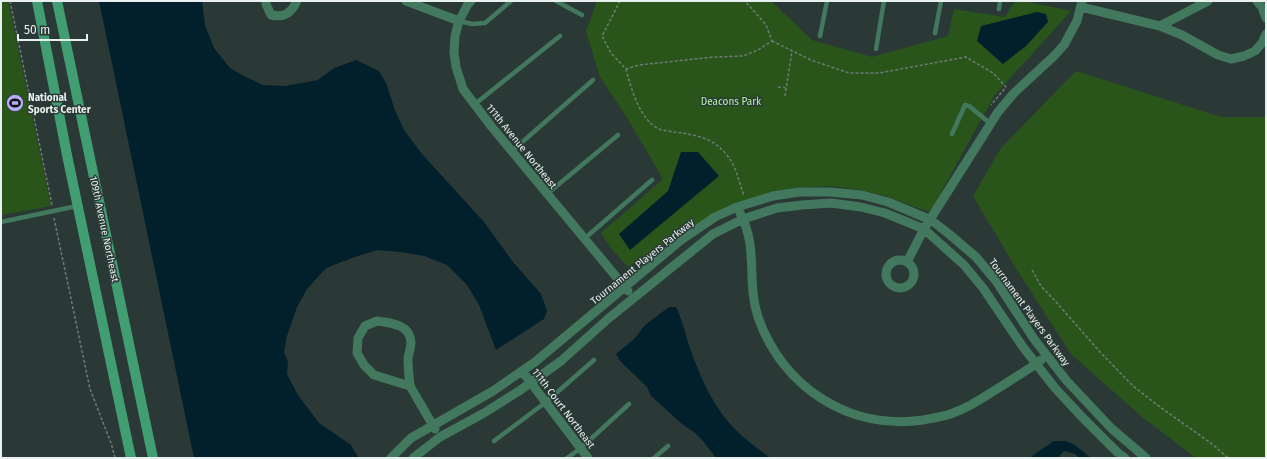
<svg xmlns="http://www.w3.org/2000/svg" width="1267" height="459" font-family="'Fira Sans',sans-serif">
<rect width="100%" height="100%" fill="#2b3936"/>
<path fill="#29551a" d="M1,1h7l43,205 -50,9z
M597,1h174l41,39 60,17 76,-21 6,-27 51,8 10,-16h9l47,10 -77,85 -61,111 -5,5 -42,-16 -25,-6 -30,-4 -37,2 -32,7 -56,24 -78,48 -17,-19 -10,-15 62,-54 -37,-63 -26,-39 -14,-46z
M1076,71l145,46h45v341h-70l-55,-42 -70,-62 -54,-84 -44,-74 28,-48z"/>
<path fill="#02202b" d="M99,1h103l3,24 9,23 16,20 14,8 19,9 22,1 33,-6 16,-12 22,-8 23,11 7,12 9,27 9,20 18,24 62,68 29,40 28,32 6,17 -3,8 -48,31 -17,-45 -12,-20 -20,-20 -23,-9 -23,-4 -24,-2 -22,7 -29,11 -19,21 -10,18 -10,29 -3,16 4,10 -1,12 11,21 21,28 32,22 7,12v1h-164z
M1037,12l9,2 2,8 -22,24 -23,18 -26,-23 4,-15z
M681,152h17l21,24 -89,74 -11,-16 49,-43z
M669,307h7c7,14 10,30 15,44 10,28 24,59 46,80 10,10 22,19 34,27h-55l-13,-17 -8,-8 -13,-9 -31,-28 -4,-9 -27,-26 -4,-7 19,-16 10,-13z
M1054,441h12l9,4 16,13h-12l-4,-4 -11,-3 -6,7h-29z"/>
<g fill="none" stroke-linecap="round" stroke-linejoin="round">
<path stroke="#6f7b78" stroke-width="1.5" stroke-dasharray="3 2" stroke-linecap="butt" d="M10,1l42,204
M620,1l-18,35 9,17 15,16 13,-4 75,-8 29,-1 15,-6 14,-9 -6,-16 -21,-24
M772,41l39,19 38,13h30l87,-16 27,16 13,14 -15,18
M626,69c5,20 14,51 33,60 5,2 11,2 15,3 21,3 38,5 52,22 10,11 13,28 18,42
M778,87l8,1
M785,96l7,-45
M54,218l36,171 21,54 4,15
M1032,270l9,16 16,17 43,49 33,34 27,21 52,37 16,14"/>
<path stroke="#42785d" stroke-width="4.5" d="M556,1l26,14
M999,9l1,-8
M459,21l13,3 13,-1 26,-22
M935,33l6,-32
M820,36l7,-35
M876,49l8,-48
M475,104l85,-68
M952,134l13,-29 4,1 22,18
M512,151l81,-71
M547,194l71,-59
M1,222l76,-16
M584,239l68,-59
M494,441l52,-39 48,-42
M567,458l14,-10 48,-44
M654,458l14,-12"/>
<path stroke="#42785d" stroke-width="9" d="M266,1v3l5,11c14,3 20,-2 26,-14
M406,1l53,20
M471,1l-3,3 -9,17 -4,15 -1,16 2,15 7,22 28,37 137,165
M1257,1l5,6 4,11
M1081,7l79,19 22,9 36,20 13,4 13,-3 11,-5 7,-8 4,-9
M1160,26l48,-25
M740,213c19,36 6,68 18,104 24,70 92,114 165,103 10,-2 20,-3 30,-7 14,-5 27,-13 39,-21 15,-9 30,-19 44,-28l5,-4
M886 274a14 14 0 1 1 28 0a14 14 0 1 1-28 0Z
M907,262l17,-33 74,-117 16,-19 40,-37 10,-11 13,-24 5,-20
M377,321c13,2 33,3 34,21 0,5 -2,11 -3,16 0,9 1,19 2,28l-36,-11 -10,-10 -7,-12 1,-15 7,-12z
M522,371l66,87
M410,386l25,43
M391,458l20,-20 82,-47 42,-29 146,-122 34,-23 22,-10 36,-11 26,-4h31l32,3 26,7 43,18 18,14 27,23 20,24 38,58 32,41 45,48 35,30
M413,458l27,-21 44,-24 35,-22 42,-30 48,-43 104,-84 30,-15 34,-11 25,-3 29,-2 30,4 24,6 39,16 40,36 19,23 40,59 32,41 27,29 35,35 8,6"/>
<path stroke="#419d72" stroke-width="10" d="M37,1l31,159 63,298
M57,1l96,457"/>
</g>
<defs>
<symbol id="stadium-disc" viewBox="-11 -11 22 22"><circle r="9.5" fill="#b8abf7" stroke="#2b3936"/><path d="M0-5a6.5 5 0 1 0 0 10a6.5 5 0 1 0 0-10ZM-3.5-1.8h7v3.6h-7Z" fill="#111"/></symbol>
</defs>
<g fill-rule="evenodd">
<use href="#stadium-disc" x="5" y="93" width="20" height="20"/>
</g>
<g text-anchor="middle" stroke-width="3" stroke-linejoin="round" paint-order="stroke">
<g font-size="10" font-weight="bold" fill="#e8f1ef" stroke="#2b3936" text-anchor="start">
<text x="28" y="101">National<tspan x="28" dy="12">Sports Center</tspan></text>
</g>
<g font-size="10" fill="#b7faa2" stroke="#2b3936">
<text x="731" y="105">Deacons Park</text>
</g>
<g font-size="10" fill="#e8f1ef" stroke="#2b3936">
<text transform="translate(522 146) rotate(51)" y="4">111th Avenue Northeast</text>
<text transform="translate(105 229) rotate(78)" y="4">109th Avenue Northeast</text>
<text transform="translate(642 261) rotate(-39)" y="4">Tournament Players Parkway</text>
<text transform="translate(1030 312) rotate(54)" y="4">Tournament Players Parkway</text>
<text transform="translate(564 408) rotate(53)" y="4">111th Court Northeast</text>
</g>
</g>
<rect width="1267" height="459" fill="none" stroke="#e8f1ef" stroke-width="4"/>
<path d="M18 34v6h69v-6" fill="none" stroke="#e8f1ef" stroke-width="2"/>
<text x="24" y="34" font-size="12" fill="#e8f1ef" stroke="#2b3936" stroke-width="3" paint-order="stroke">50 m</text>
</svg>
